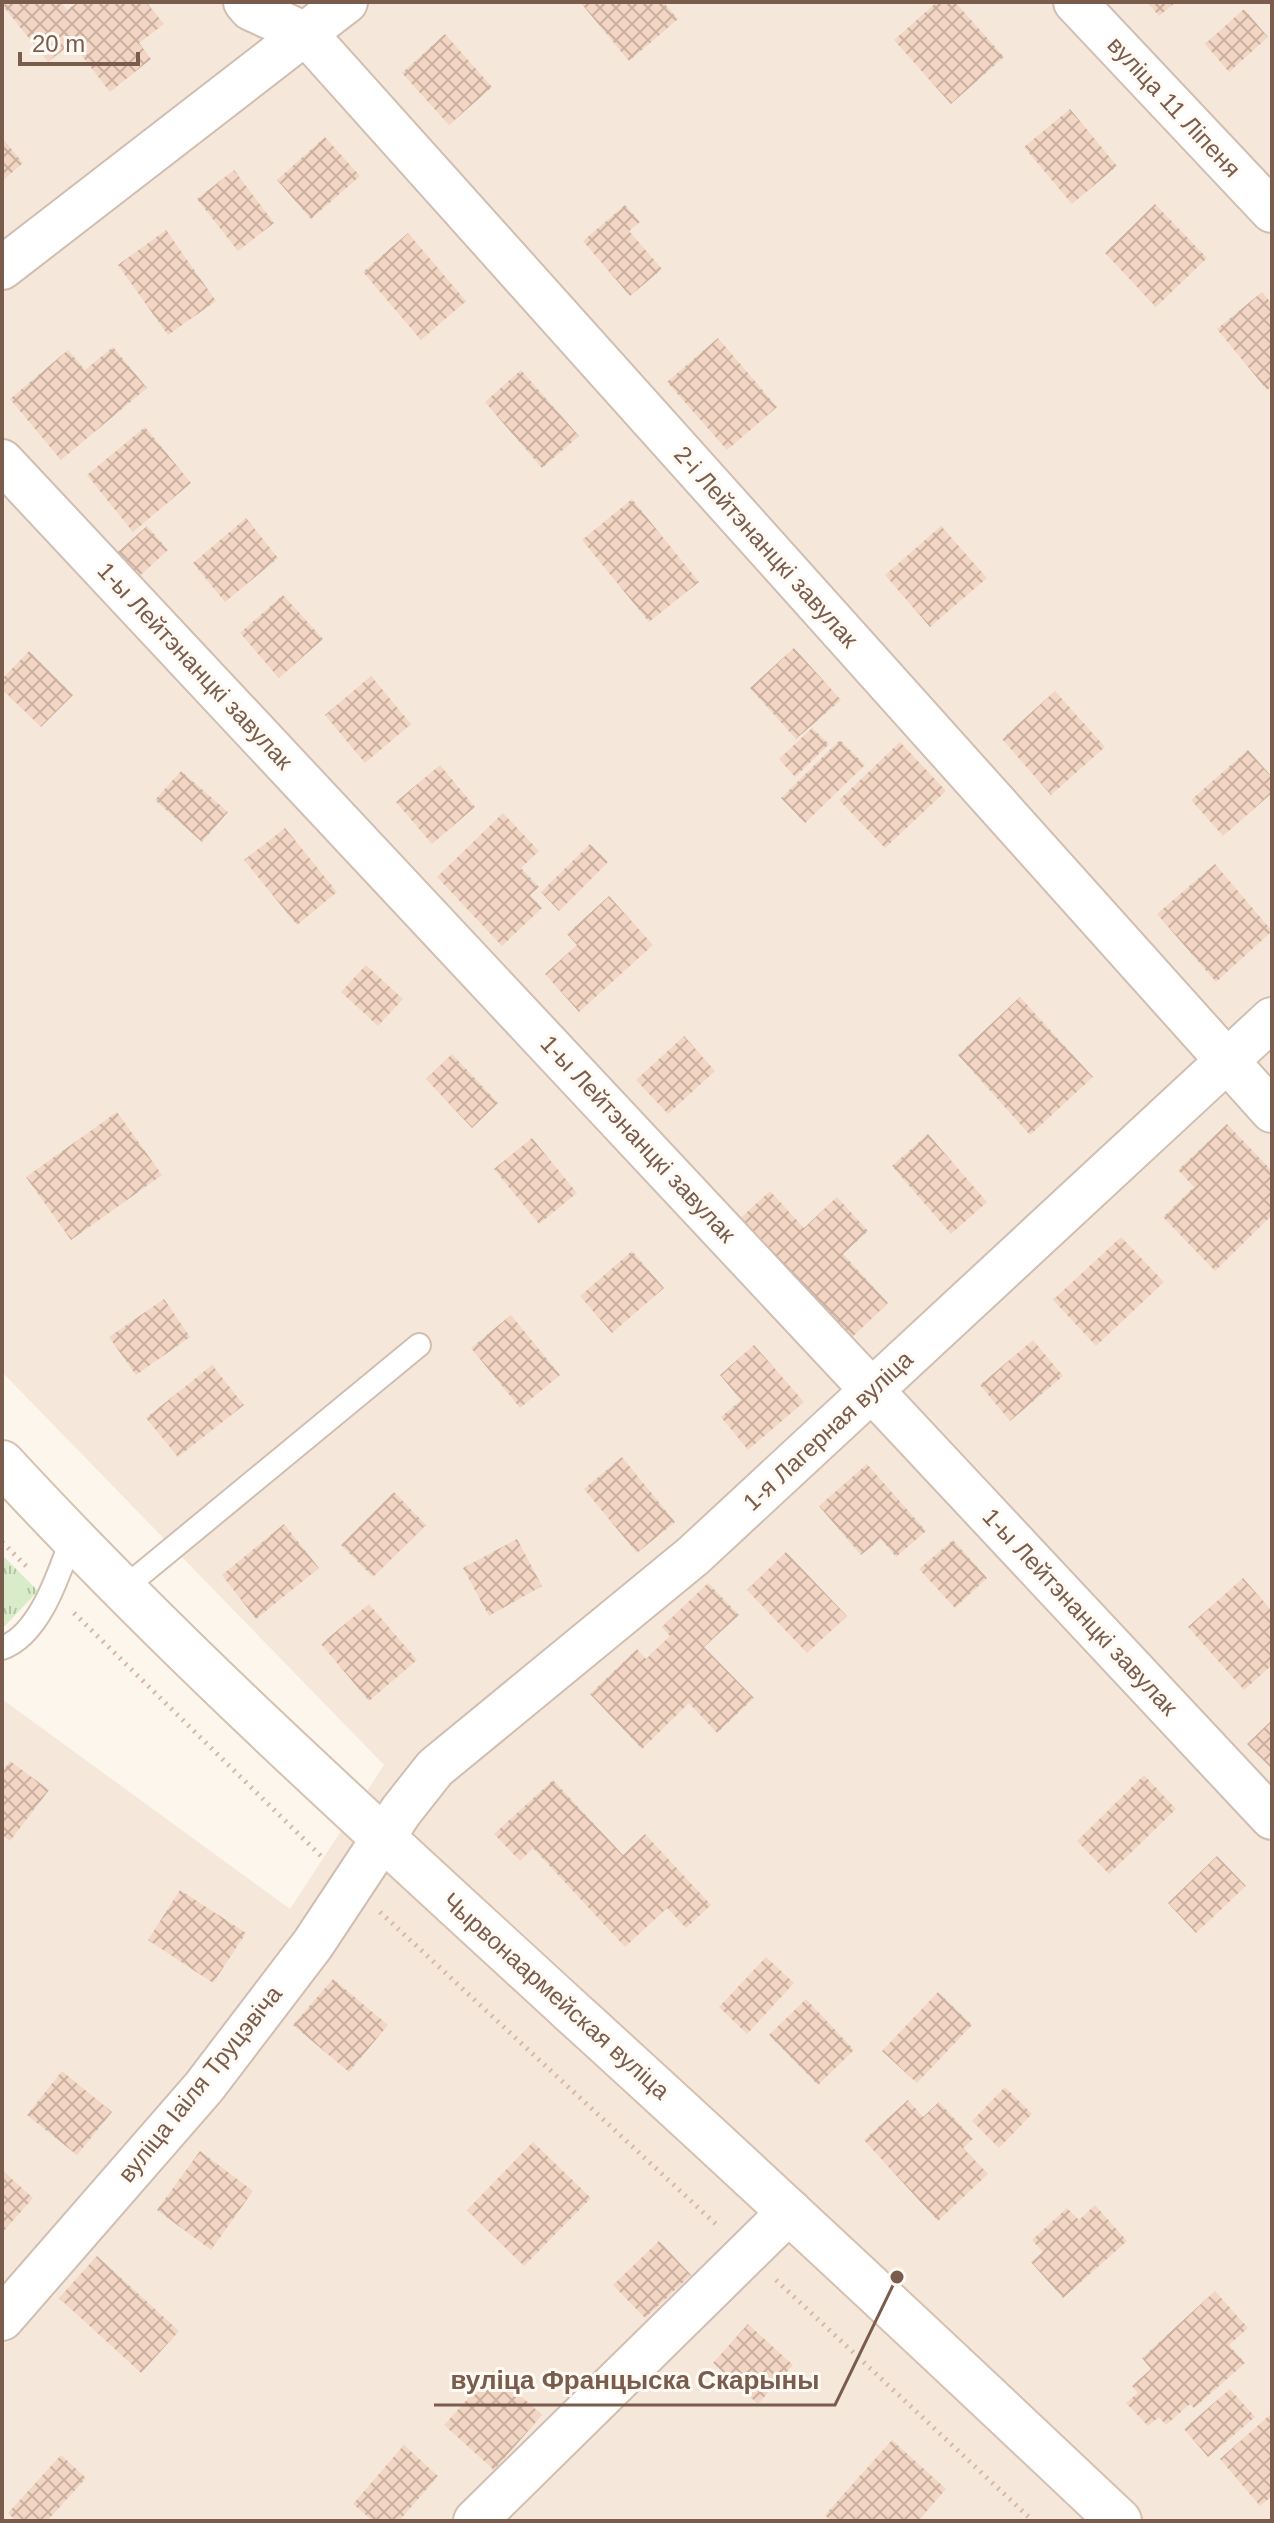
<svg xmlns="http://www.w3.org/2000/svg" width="1274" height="2523" font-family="Helvetica,sans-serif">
<defs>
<pattern id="grass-tufts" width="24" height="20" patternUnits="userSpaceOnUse" patternTransform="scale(2)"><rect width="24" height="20" fill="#d8ecc9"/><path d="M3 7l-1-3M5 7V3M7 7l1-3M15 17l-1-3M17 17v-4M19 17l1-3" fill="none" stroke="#b4c2a5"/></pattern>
<pattern id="building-cross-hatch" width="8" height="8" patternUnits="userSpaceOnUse" patternTransform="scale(2)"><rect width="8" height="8" fill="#f3d5c3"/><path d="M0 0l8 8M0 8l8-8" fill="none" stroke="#cab0a1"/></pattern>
</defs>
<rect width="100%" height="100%" fill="#fdf6ec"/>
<path fill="#f5e8da" d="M2,2h1270v2519h-1270v-822l288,210 94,-144 -382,-393z"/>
<path fill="url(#grass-tufts)" d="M2,1555l36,36 -36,38z"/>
<path fill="url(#building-cross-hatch)" d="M8,2h53l6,8 11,-8h68l18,22 -25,19 12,16 -41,33 -38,-49 -24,19 -45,-56z
M580,2h83l15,17 -49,42z
M937,2h18l49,55 -53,47 -57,-64z
M1147,2h29l-17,14z
M1244,9l24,28 -39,35 -24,-28z
M445,34l47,53 -43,38 -47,-52z
M1070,109l47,57 -45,38 -48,-57z
M325,137l35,39 -49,43 -34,-39z
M2,138l21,25 -21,18z
M234,170l40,53 -36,28 -41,-52z
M1155,204l52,54 -51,49 -51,-54z
M625,205l15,17 -11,9 33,38 -32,27 -47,-55z
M166,230l50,71 -48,34 -50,-70z
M408,233l58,68 -45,39 -58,-68z
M1262,292l10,12v82l-5,4 -50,-61z
M718,338l59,69 -50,43 -60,-68z
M113,347l34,41 -86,72 -51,-61 58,-49 17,20z
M521,370l58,66 -37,32 -57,-66z
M145,427l46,56 -58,49 -46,-57z
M632,499l67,83 -50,40 -67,-82z
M246,518l32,40 -53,44 -32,-39z
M147,526l21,24 -36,33 -22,-24z
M941,526l46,52 -57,49 -45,-52z
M283,595l40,44 -44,39 -39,-45z
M794,648l47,52 -45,39 -46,-51z
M29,651l44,44 -32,32 -39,-38v-10z
M371,676l40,48 -46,39 -40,-48z
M1055,691l50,56 -54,48 -49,-56z
M812,728l17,16 -34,33 -16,-18z
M840,740l25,25 -60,58 -24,-25z
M900,742l46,49 -61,57 -46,-48z
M1248,750l24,27v16l-49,43 -32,-36z
M440,765l35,42 -43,37 -36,-42z
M181,771l47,41 -26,30 -47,-42z
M503,813l36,38 -18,17 18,19 -9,8 12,13 -40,38 -65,-69z
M285,828l52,64 -40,33 -53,-65z
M590,844l18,18 -49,49 -18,-19z
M1215,864l57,67 -56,51 -59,-68z
M609,896l44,49 -74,67 -34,-38 32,-29 -10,-11z
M366,965l37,34 -25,27 -37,-34z
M1020,997l73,80 -63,58 -72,-80z
M684,1036l31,35 -47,43 -32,-34z
M452,1054l46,49 -26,25 -46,-49z
M117,1112l45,63 -91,65 -45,-63z
M1227,1124l45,47v44l-57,56 -52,-54 31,-30 -16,-17z
M928,1134l59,68 -36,32 -59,-68z
M532,1138l45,55 -38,31 -45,-55z
M770,1191l34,37 33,-31 31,34 -25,23 45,49 -42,40 -111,-120z
M1121,1237l43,45 -68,64 -43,-46z
M632,1251l32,37 -52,45 -32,-37z
M164,1299l26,38 -54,38 -27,-38z
M511,1315l49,60 -40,33 -49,-60z
M1033,1340l30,36 -53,45 -30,-36z
M754,1345l50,57 -56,48 -27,-33 20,-17 -21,-25z
M212,1365l32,40 -66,52 -32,-39z
M622,1457l53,65 -38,31 -53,-64z
M867,1464l59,67 -30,26 -15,-18 -20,16 -42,-49z
M394,1492l32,33 -53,52 -32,-32z
M284,1524l35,44 -63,51 -34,-44z
M517,1539l25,47 -53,30 -26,-48z
M953,1540l34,38 -32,30 -36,-39z
M786,1552l61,64 -40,37 -60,-63z
M1243,1578l29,33v54l-28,25 -56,-63z
M708,1583l31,32 -35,32 50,51 -37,35 -28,-30 -47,46 -52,-55 47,-45 9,10 24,-23 -8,-9z
M369,1604l48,56 -48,41 -48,-57z
M1272,1720v49l-25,-25z
M10,1761l39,29 -39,51 -8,-6v-63z
M1144,1775l32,34 -67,65 -32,-33z
M553,1780l70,75 22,-21 66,71 -25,23 -19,-20 -42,39 -92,-99 -13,13 -26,-27z
M1217,1856l29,30 -50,47 -28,-30z
M180,1890l66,43 -33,50 -65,-43z
M766,1957l28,26 -47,51 -28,-27z
M333,1979l55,46 -39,47 -56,-47z
M938,1992l34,33 -55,58 -35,-32z
M806,1999l48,51 -36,35 -49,-50z
M62,2071l50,41 -35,43 -50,-40z
M1005,2087l27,27 -33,34 -27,-27z
M908,2100l15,17 16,-15 34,37 -10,9 25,26 -50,47 -74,-81z
M533,2142l58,56 -67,68 -57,-56z
M200,2151l53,40 -42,59 -54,-40z
M2,2170l31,28 -31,35z
M1095,2205l32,36 -64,57 -32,-36 12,-10 -11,-12 35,-32 12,12z
M659,2241l32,34 -46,43 -32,-33z
M97,2256l82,75 -38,42 -82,-75z
M1215,2291l33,37 -19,17 16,18 -51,45 -4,-4 -24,21 -7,-8 -11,9 -22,-23 12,-10 -6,-7 19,-17 -9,-11z
M748,2324l45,41 -35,39 -45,-41z
M493,2371l49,44 -48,55 -50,-45z
M1230,2389l25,28 -47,40 -24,-28z
M1272,2413v83l-12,10 -40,-47z
M892,2440l54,49 -28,32h-87l-6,-6z
M404,2445l34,31 -39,45h-26l-20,-17z
M61,2455l25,23 -39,43h-31l-8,-8z"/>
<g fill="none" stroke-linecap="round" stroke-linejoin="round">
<defs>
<path id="lane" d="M123,1589l296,-244
M2,1648c38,-13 57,-75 70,-110"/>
<path id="street" d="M245,2l6,7 55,25 966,1077
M1075,2l197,209
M2,268l344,-266
M2,461l1270,1357
M2,2319l202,-232 109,-143 88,-133 34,-43 258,-212 579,-537
M475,2521l315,-310"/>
<path id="secondary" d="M2,1463c178,193 375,369 568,547 185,168 367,339 549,511"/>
</defs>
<use href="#lane" stroke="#d1beb0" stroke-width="26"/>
<use href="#street" stroke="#d1beb0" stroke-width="46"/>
<use href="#secondary" stroke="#d6c0b0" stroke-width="48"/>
<path stroke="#d9b8a5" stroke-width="5" stroke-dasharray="2 6" stroke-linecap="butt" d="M2,1542l28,28
M74,1613l250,246
M380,1912l339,315
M776,2280l257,241"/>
<use href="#lane" stroke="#fff" stroke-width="22"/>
<use href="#street" stroke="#fff" stroke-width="42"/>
<use href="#secondary" stroke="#fff" stroke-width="44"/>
</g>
<g text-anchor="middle" stroke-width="6" stroke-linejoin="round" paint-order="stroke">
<g font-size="24" fill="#7a5c4d" stroke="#fffaf3">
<text transform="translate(1174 107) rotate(47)" y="8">вуліца 11 Ліпеня</text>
<text transform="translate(766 547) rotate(48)" y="8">2-і Лейтэнанцкі завулак</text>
<text transform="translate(195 666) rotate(47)" y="8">1-ы Лейтэнанцкі завулак</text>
<text transform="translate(638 1139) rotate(47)" y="8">1-ы Лейтэнанцкі завулак</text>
<text transform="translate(828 1431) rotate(-43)" y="8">1-я Лагерная вуліца</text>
<text transform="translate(1080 1612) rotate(47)" y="8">1-ы Лейтэнанцкі завулак</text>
<text transform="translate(556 1996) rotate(42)" y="8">Чырвонаармейская вуліца</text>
<text transform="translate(200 2084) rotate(-51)" y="8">вуліца Іаіля Труцэвіча</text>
</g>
</g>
<path fill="none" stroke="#7a5c4d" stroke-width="3" d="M897 2277L835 2405H434"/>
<circle fill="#7a5c4d" stroke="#fffaf3" stroke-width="3" cx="897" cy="2277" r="8"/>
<g font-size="26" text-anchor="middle" font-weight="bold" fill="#7a5c4d" stroke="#fffaf3" stroke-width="6" stroke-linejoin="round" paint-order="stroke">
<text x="635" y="2389">вуліца Францыска Скарыны</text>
</g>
<rect width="1274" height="2523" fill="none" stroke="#7a5c4d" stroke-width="8"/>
<path d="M20 52v12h118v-12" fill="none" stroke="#7a5c4d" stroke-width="4"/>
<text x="32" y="52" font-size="24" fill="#7a5c4d" stroke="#fffaf3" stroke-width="6" paint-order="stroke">20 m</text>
</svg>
